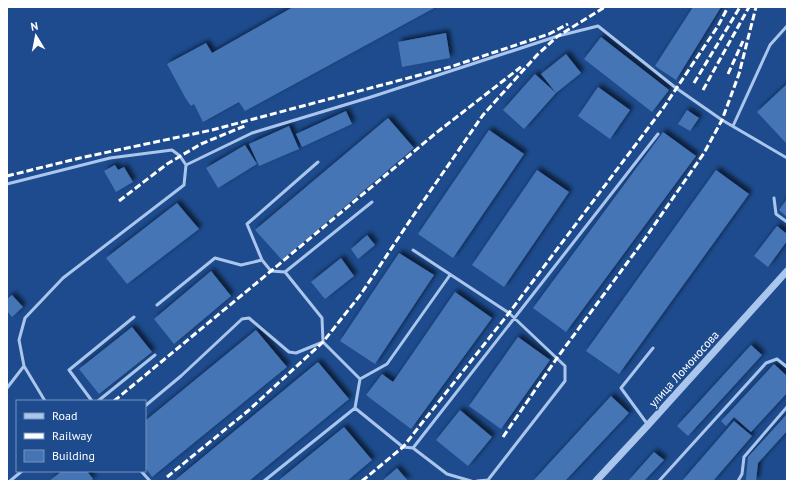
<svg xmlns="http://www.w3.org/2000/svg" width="794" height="488" font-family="'PT Sans',sans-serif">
<defs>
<filter id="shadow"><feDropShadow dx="3.5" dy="-3.5" stdDeviation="2" flood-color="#0009"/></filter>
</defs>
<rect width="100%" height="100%" fill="#1d4b8d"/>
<path fill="#4574b5" filter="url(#shadow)" d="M293,7h143l-191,104 -6,-9 -36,20 -9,-18 -3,2 -5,-7 -19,-35 39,-21 6,10z
M693,7h28l-45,73 -21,-14z
M446,33l4,25 -48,9 -4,-25z
M601,37l68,53 -17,22 -68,-53z
M566,54l15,19 -25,20 -32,36 -21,-19 32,-36 21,19 -15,-19z
M787,84v60l-30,-32z
M598,87l32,23 -20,29 -32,-23z
M687,110l12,8 -9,13 -12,-7z
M346,111l6,13 -50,23 -6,-13z
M388,118l26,30 -132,112 -27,-30z
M289,126l10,23 -40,17 -10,-22z
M489,130l35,24 -71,104 -35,-24z
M663,132l33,24 -130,176 -33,-24z
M245,145l12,19 -39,24 -12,-20z
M115,165l3,5 6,-3 9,15 -17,10 -12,-21z
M537,170l32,22 -65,95 -32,-22z
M716,170l33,24 -130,180 -33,-23z
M787,199v18l-8,-7z
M177,203l22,26 -72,55 -21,-26z
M777,226l10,8v7l-19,26 -14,-11z
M367,235l8,10 -17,14 -7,-10z
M399,253l35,22 -59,89 -35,-23z
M341,258l13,18 -29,23 -14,-17z
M211,271l20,25 -57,48 -20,-25z
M455,292l37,26 -81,111 -45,-34 16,-21 11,8z
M12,295l11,12 -11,10 -5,-6v-12z
M132,327l20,25 -53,42 -20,-25z
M256,330l31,37 -135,110 -7,-10v-46z
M518,337l32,23 -49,69 -32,-23z
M751,345l11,10 -74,81 -11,-10z
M318,362l31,37 -100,82h-75z
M774,364l13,12v17l-36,39 -17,-15 -8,9 -5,-5z
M611,396l18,17 -64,68h-32z
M460,410l32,27 -24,29 -32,-26z
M787,414v17l-29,32 -2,18h-11l1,-2 2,-22z
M734,421l18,15 -39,45h-31z
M344,427l28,33 -25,21h-69z
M654,452l10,8 -20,21h-16z
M397,468l11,13h-26z
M62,471h25l6,8 -2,2h-42z"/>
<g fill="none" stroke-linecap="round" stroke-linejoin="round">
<path stroke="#aac6ed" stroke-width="3" d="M733,126l37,-81 17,-19
M318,162l-71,62 15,36 9,11 14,1 37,46 1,24 37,37 -5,29 48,39 10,1 34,26 24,7
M7,184l103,-26 62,-8 8,6 6,9
M774,198l2,16 11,8
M413,250l96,63 56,53v15l-77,99
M285,272l87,-70
M157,305l58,-47 26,7 21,-5
M360,379l27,-15 63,-89
M7,388l17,-22
M45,401l-21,-35 -5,-26 6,-22 38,-40 121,-93 2,-20 66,-32 119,-36 187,-61 40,-10 78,62 46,32 65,38
M92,401l-23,-31 65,-53
M98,401l57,-46
M145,406l36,-30 61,-57 7,-1 40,34 7,1 27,-11
M648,425l-27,-37 32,-40
M413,448l245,-314
M141,471l9,10
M10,481l12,-10
M264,481l91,-73
M477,481l11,-1 1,1
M659,481l107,-118 11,-4 10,8
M738,481l4,-7 2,-17 43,-50"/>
<path stroke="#aac6ed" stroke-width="7" d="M596,481l52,-56 139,-154"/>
<path stroke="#fff" stroke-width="3" stroke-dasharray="7 3" stroke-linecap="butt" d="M728,74l15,-33
M694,83l46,-76
M703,90l46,-83
M7,176l73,-18 132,-28 238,-63 99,-33 19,-10
M119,201l48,-37 34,-20 46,-19
M114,401l157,-130 165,-138 85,-66
M503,437l54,-79 87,-118 60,-87 18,-33 17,-46 17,-67
M167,477l82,-67 74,-68 38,-48 52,-78 70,-101 54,-60 21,-19 47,-29
M362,481l41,-34 106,-134 155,-206 54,-81 10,-19"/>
</g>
<g text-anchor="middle" stroke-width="3" stroke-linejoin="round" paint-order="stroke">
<g font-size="12" fill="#fff" stroke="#1d4b8d">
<text transform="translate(684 369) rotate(-48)" y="4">улица Ломоносова</text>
</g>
</g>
<rect width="794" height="488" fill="none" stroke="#ffffff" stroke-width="16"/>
<rect x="16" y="400" width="130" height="72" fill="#1d4b8d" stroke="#7793bb"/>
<rect x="24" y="413" width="20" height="6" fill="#aac6ed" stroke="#7793bb"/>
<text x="52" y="420" font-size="12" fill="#ffffff">Road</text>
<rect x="24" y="433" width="20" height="6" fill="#ffffff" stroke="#7793bb"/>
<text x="52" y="440" font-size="12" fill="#ffffff">Railway</text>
<rect x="24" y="450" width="20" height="12" fill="#4574b5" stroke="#7793bb"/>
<text x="52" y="460" font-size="12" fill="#ffffff">Building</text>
<g transform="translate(36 36) rotate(350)" stroke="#1d4b8d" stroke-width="3" paint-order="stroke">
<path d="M0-3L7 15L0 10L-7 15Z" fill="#ffffff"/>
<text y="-6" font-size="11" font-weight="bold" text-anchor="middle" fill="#ffffff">N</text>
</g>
</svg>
